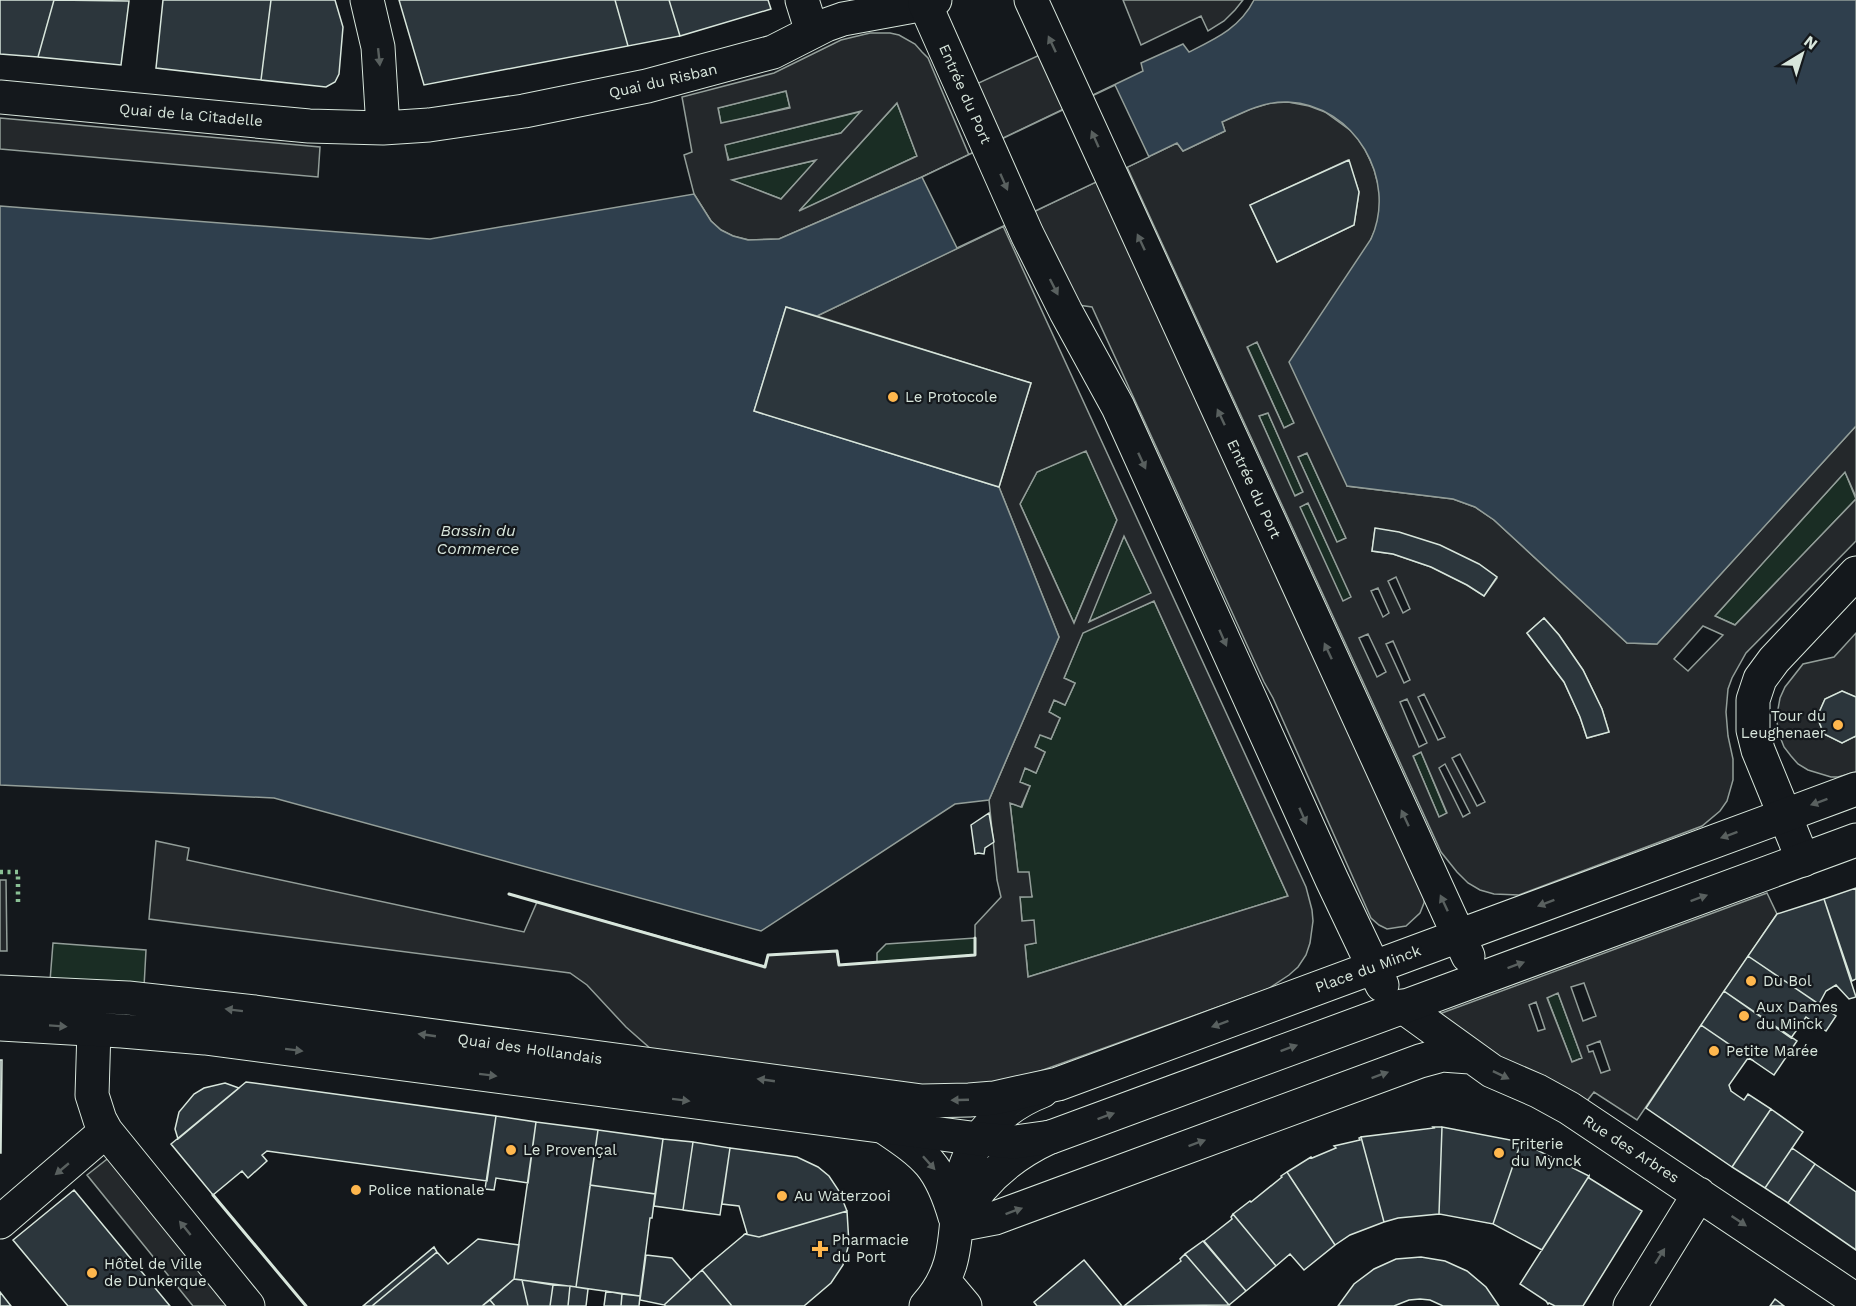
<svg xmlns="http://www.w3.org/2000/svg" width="1856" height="1306" font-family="'Work Sans',sans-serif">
<rect width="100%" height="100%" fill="#14181c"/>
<path fill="#1a2d24" stroke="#939e99" stroke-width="1.5" d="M786,91l4,16 -69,17 -3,-16z
M897,103l20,53 -119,56z
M863,111l-22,22 -112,27 -5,-15z
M817,160l-36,39 -50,-19z
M1257,342l37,81 -10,5 -37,-82z
M1268,413l35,79 -9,4 -35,-80z
M1086,450l31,70 -43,103 -54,-119 17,-32z
M1307,453l39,85 -9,5 -39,-86z
M1845,472l11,27 -121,126 -20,-9z
M1308,503l44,95 -9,4 -44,-95z
M1124,536l28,58 -64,28z
M1154,601l134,295 -260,81 -3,-32 11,-2 -14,-22 -2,-24 12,-1 -14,-23 -8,-70 12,4 8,-21 -11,-4 6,-14 11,5 9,-21 -10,-5 5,-13 11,5 9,-21 -11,-6 5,-12 11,5 10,-22 -11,-5 19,-46z
M1421,752l26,62 -8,3 -26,-61z
M975,938v17l-98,7v-9l9,-9z
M53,943l93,7 -2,37 -94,-6z
M1558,993l24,65 -10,4 -25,-65z"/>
<path fill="#24282b" stroke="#939e99" stroke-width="1.5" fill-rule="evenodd" d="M1123,0h120l-8,10 -11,11 -16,10 -7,-15 -60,29z
M870,33h20l9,2 16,9 7,8 6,6 41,97 -47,22 -143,62 -30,1 -16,-4 -12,-6 -10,-9 -17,-27 -10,-39 8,-3 -10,-55 92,-24 67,-33zM786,91l4,17 -69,15 -3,-15zM897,103l20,53 -118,55zM861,111l-20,22 -113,27 -3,-15zM816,160l-35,39 -49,-19z
M1044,53l381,842 -1,8 -4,10 -14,13 -19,3 -8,-4 -8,-7 -98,-220 -9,-16 -172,-375 -21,-3 -99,-218z
M1288,102l21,4 16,6 29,21 11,16 9,20 6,23v14l-3,20 -6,13 -24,247 106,13 22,8 19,13 133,123 30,1 199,-218v71l-11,-25 -130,144 20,9 121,-126v42l-110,112 -14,25 -4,11 -2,23 2,24 5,23v21l-6,21 -7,10 -18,15 -183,69 -25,-1 -14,-4 -12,-7 -11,-11 -16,-20 -314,-685 50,-24 6,8 42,-20 -3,-9 29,-13 19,-6zM1348,160l11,32 -5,33 -77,37 -27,-57zM1257,342l37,81 -10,5 -37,-81zM1268,413l35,79 -8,4 -36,-80zM1307,453l39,85 -9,4 -39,-85zM1308,503l43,94 -8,4 -43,-94zM1375,529l122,49 -13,18 -17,-11 -36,-18 -38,-13 -21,-3zM1396,577l14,32 -7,4 -15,-32zM1378,588l11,25 -6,4 -12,-26zM1544,618l15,17 24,35 19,39 7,23 -22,6 -7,-21 -16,-35 -37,-49zM1703,626l20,9 -35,36 -14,-12zM1368,634l18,38 -9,5 -18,-39zM1393,641l17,39 -6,3 -18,-39zM1424,694l21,43 -7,3 -20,-43zM1407,699l20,44 -8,4 -19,-45zM1421,752l26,61 -8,4 -26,-61zM1460,754l25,48 -8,4 -25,-48zM1445,764l25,49 -7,4 -24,-49z
M0,118l320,29 -2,30 -318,-28z
M1003,226l303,661 6,23 1,11 -3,22 -4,12 -8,12 -9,8 -21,14 -236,85 -40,8 -59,5 -282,-38 -25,-22 -39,-42 -17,-12 -421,-54 7,-78 33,7 -2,12 337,72 13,-30 228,64 3,-11 69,-4 2,14 136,-10v-30l26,-28 -4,-17 -8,-80 70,-163 -60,-150 32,-104 -214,-67zM1086,451l31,69 -43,103 -54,-119 17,-32zM1124,536l27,57 -62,29zM1154,601l134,295 -260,81 -3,-32 11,-2 -2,-23 -12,1 -2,-24h12l-3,-25h-11l-8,-69 11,4 9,-21 -10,-4 5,-14 11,5 9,-21 -10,-5 5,-12 11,4 9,-21 -11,-6 5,-12 11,5 10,-22 -11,-5 19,-45z
M1856,633v64l-14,-6 -17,8 -8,18 7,17 18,9 14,-7v36l-18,5h-7l-23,-7 -10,-6 -7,-8 -7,-9 -5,-13 -2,-12 1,-13 2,-11 5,-11 18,-23 31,-7z
M0,880h6l1,71h-7z
M1767,893l10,21 -140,206 -43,-28 -7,9 -48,-19 -108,-65zM1584,983l12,33 -13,5 -12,-34zM1558,993l24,65 -10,4 -25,-64zM1536,1002l9,27 -7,2 -9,-26zM1600,1041l10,29 -9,3 -8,-22 -4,1 -2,-6z
M111,1156l122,150h-40l-106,-131z"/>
<path fill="#2f3f4d" stroke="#939e99" stroke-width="1.5" d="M1254,0h602v426l-199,218 -30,-1 -133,-123 -19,-13 -22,-8 -106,-13 -58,-124 82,-123c27,-59 -16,-134 -83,-137 -24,-1 -45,10 -66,20l3,9 -42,20 -6,-8 -360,173 -31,-9 -32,104 245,76 60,150 -70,163 -34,4 -194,127 -487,-133 -274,-13v-579l430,33 264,-45 17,27 10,9 12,6 15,4 31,-1 143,-62 221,-106 -2,-8 42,-19 6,8c26,-13 51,-24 65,-52z"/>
<path fill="#14181c" stroke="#939e99" stroke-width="1.5" d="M1115,85l34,72 -192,91 -35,-71z"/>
<path fill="#2c363c" stroke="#d8e6dc" stroke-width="1.5" d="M0,0h54l-16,57 -38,-3z
M54,0l75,1 -8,64 -83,-8z
M163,0h108l-10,80 -105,-12z
M271,0h64l8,27 -4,47 -4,8 -9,5 -65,-7z
M399,0h216l13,46 -204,39z
M615,0h54l11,36 -52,10z
M669,0h99l3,9 -91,27z
M1349,160l10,32 -5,33 -77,37 -27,-57z
M786,307l245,76 -32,104 -245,-76z
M1375,528l24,4 41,13 39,19 18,13 -13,19 -17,-11 -36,-18 -38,-13 -21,-3z
M1544,618l15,17 24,35 19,39 7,23 -22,6 -7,-21 -16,-35 -37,-49z
M1842,691l14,6v39l-14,7 -18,-9 -7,-17 8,-18z
M989,813l5,29 -9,6 -1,6 -6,-1 -3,1 -4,-29z
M1856,888v91l-4,2 -28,-82z
M1824,899l32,98 -7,2 -13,-14 -10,6 -7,13 -71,-48 29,-42z
M1748,956l88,60 -10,15 -20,-14 -15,21 -67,-47z
M1724,991l73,50 -23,34 -73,-50z
M1701,1025l53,36 -6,-3 -19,27 2,6 13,9 4,-6 23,15 -39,58 -86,-59z
M0,1060h2l-1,93h-1z
M246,1082l250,34 -9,65 -220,-30 -5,4 5,6 -19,17 -6,-7 -29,24 -42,-51z
M225,1083l14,5 -61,51 -3,-10 4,-17 15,-18 10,-6z
M1771,1109l32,23 -38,56 -33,-21z
M496,1116l40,6 -8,61 -32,-5 -2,12 -9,-1z
M536,1122l62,8 -22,157 -62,-8z
M1433,1127h9l-3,87 -41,4 -14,4 -23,-85 73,-9z
M1442,1127l79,15 -28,82 -54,-10z
M598,1130l65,9 -8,55 -65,-9z
M1361,1137l23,85 -34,13 -15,10 -48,-73 24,-15 1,1 24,-10 -2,-2 26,-6 -1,-2z
M663,1139l30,3 -10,68 -29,-4z
M693,1142l37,6 -10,67 -37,-5z
M1521,1142l68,34 -47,74 -49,-26z
M730,1148l67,9 21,10 11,9 10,15 8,20 -88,26 -14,-3 2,-1 -8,-27 -17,-2z
M1792,1148l23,16 -27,39 -23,-15z
M1815,1164l41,28v58l-68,-47z
M1287,1172l48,73 -31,25 -14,-16 -14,12 -43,-52 17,-13 1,1 31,-25 -1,-1z
M1589,1176v2l53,33 -59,95h-28l-6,-3 -1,1 -2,-3 -26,-17z
M590,1185l65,9 -3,24h-2l-10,78 -64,-9z
M74,1190l96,116h-102l-55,-66z
M847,1211l2,33 -6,21 -12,18 -27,23h-72l-30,-36 43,-36 14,3z
M1233,1214l43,52 -30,25 -42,-50 28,-22 -1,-2z
M478,1239l41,6 -5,34 -32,27h-110l65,-54 11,12z
M1203,1241l43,50 -17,14 -44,-51z
M434,1247l3,5 -65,54h-9z
M1185,1254l44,51 -105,1 57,-45 -1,-2z
M646,1255l26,3 19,22 -27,25 -24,-5z
M1421,1257l24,4 22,10 19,16 13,19h-56l-13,-6 -10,-1 -11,1 -15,6h-56l16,-22 20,-15 22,-10z
M1084,1260l38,46h-85l-3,-4z
M702,1270l30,36h-66l-2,-1z
M514,1279l8,1 6,26h-33l-5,-6z
M522,1280l31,5 -3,21h-22z
M553,1285l17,1 -2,20h-18z
M570,1286l18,3 -2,17h-18z
M606,1291l16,3 -1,12h-17z
M0,1292l11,14h-11z
M622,1294l18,2 -1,10h-18z
M1775,1299l9,7h-14z
M490,1300l5,6h-13z"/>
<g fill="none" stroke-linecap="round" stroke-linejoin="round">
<defs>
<path id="street" d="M367,0l11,47 5,81
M802,0l10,32
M0,97l309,29 74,2 46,-3 95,-14 123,-25 126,-34 53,-27 17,-6 82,-15
M1803,860l-45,-110 -5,-20v-30l7,-21 14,-19 82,-87
M1402,1006l90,65 46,20 31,17 287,192
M94,1029l-2,66 8,25 6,11 142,175
M884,1127c43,29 56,39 71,90
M961,1218c20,-38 50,-63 89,-81
M0,1222l106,-91
M958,1225l37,-7 425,-157 22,-6 28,2
M944,1281l21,25
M926,1306c37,-41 26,-78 36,-126 8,-42 41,-74 80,-89
M1630,1306l69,-112"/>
<path id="secondary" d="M935,0l-10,4 102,230 39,78 52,95 214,473 50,105
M1031,0l437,956
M0,992l128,6 127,14 667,89 47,-1 25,-2 64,-14 798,-295
M0,1024l122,7 83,7 774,101 36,3 36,-5 805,-297"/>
</defs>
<use href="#street" stroke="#d8e6dc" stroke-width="35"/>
<use href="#secondary" stroke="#d8e6dc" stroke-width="35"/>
<use href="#street" stroke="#14181c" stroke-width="33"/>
<use href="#secondary" stroke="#14181c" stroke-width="33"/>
<path stroke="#8ac095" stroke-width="4.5" stroke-dasharray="3 4.5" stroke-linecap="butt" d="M0,872h18v31"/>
<path stroke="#d8e6dc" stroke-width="3" d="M509,894l256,73 3,-12 69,-4 2,14 136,-10v-17
M213,1195l93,111"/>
</g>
<defs><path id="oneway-solid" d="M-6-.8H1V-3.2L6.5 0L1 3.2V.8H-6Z" transform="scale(1.5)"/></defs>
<g fill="#59605f">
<use href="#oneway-solid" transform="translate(1052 44) rotate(-115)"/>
<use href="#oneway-solid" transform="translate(379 57) rotate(84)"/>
<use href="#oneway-solid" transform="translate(1095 139) rotate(-114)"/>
<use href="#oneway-solid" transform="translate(1004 182) rotate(66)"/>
<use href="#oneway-solid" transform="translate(1141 242) rotate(-115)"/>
<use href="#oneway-solid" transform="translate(1054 287) rotate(63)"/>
<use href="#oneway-solid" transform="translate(1221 417) rotate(-115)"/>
<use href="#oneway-solid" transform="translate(1142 461) rotate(65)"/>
<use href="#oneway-solid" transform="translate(1223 638) rotate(66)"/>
<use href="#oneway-solid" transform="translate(1328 651) rotate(-115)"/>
<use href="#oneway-solid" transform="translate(1819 802) rotate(160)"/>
<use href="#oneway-solid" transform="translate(1303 816) rotate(66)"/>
<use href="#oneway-solid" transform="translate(1405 818) rotate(-115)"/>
<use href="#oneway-solid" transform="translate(1729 835) rotate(160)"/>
<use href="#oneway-solid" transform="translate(1699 898) rotate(-20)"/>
<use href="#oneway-solid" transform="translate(1444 903) rotate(-115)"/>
<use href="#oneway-solid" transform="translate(1546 903) rotate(159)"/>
<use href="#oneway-solid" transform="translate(1516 965) rotate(-20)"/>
<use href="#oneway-solid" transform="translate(234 1010) rotate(-173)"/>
<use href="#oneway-solid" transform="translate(1220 1024) rotate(160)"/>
<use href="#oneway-solid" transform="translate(58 1026) rotate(4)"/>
<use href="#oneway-solid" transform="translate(427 1035) rotate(-172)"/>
<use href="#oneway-solid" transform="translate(1289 1048) rotate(-20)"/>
<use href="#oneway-solid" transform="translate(294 1050) rotate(7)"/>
<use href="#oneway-solid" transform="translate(488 1075) rotate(7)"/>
<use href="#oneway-solid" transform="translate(1380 1075) rotate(-20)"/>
<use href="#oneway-solid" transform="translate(1501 1075) rotate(26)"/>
<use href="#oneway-solid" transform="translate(766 1080) rotate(-172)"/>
<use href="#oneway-solid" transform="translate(681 1100) rotate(7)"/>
<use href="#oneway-solid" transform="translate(960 1100) rotate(178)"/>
<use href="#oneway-solid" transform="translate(1106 1116) rotate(-20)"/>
<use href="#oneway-solid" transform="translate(1197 1143) rotate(-20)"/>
<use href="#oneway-solid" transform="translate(929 1163) rotate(48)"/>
<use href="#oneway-solid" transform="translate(62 1169) rotate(140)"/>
<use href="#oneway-solid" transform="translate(1014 1211) rotate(-20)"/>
<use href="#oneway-solid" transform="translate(1739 1221) rotate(34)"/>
<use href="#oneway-solid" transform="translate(185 1228) rotate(-129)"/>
<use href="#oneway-solid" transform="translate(1660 1256) rotate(-58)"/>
</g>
<g fill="#ffb74d" stroke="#14181c" stroke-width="2">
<circle cx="893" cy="397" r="6"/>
<circle cx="1838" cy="725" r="6"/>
<circle cx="1751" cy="981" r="6"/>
<circle cx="1744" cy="1016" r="6"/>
<circle cx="1714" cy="1051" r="6"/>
<circle cx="511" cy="1150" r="6"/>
<circle cx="1499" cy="1153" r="6"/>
<circle cx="356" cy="1190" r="6"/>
<circle cx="782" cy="1196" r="6"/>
<path d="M817 1240h6v6h6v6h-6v6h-6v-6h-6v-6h6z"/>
<circle cx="92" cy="1273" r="6"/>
</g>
<g text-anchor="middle" stroke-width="4.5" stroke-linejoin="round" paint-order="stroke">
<g font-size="15" fill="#d8e6dc" stroke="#14181c">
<text transform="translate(663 81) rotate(-13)" y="5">Quai du Risban</text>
<text transform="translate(965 94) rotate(66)" y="5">Entrée du Port</text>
<text transform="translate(191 115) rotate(5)" y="5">Quai de la Citadelle</text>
<text transform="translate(1254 489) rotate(65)" y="5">Entrée du Port</text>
<text transform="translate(1368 969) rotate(-20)" y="5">Place du Minck</text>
<text transform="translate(530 1049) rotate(8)" y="5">Quai des Hollandais</text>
<text transform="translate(1631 1149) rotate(33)" y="5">Rue des Arbres</text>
</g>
<g font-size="15" fill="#d8e6dc" stroke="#14181c" text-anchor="start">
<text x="905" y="402">Le Protocole</text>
<text x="1826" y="721" text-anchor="end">Tour du<tspan x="1826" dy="17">Leughenaer</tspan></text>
<text x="1763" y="986">Du Bol</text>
<text x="1756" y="1012">Aux Dames<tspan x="1756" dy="17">du Minck</tspan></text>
<text x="1726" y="1056">Petite Marée</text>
<text x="1511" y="1149">Friterie<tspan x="1511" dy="17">du Mynck</tspan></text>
<text x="523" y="1155">Le Provençal</text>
<text x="368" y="1195">Police nationale</text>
<text x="794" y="1201">Au Waterzooi</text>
<text x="832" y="1245">Pharmacie<tspan x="832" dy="17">du Port</tspan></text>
<text x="104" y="1269">Hôtel de Ville<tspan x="104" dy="17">de Dunkerque</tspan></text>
</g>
<g font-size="16" font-style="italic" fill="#d8e6dc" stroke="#14181c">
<text x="478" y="536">Bassin du<tspan x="478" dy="18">Commerce</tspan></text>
</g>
</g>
<g transform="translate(1802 54) rotate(38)" stroke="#14181c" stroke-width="4.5" paint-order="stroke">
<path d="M0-4.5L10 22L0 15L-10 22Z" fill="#d8e6dc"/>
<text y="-9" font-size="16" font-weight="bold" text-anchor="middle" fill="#d8e6dc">N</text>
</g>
</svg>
